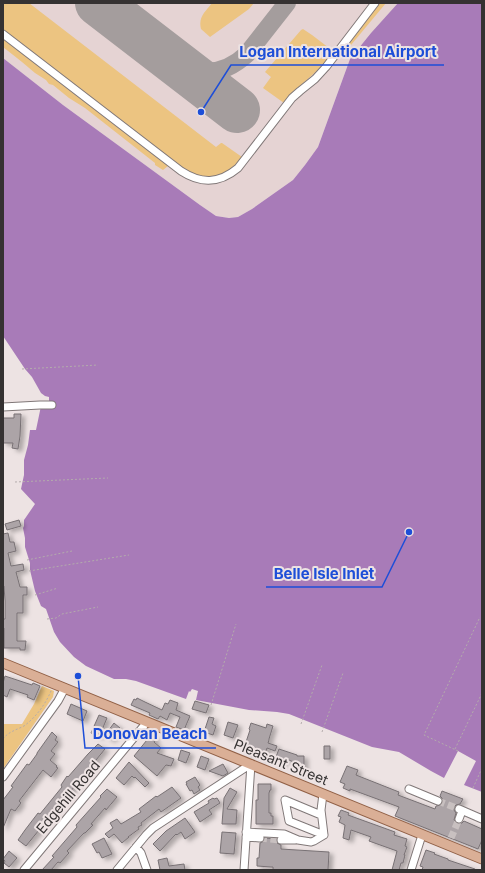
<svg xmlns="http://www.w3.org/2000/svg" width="485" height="873" font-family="Inter,sans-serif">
<defs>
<filter id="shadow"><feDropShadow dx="4" dy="2.5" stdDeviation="2" flood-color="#0004"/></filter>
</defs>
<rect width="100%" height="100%" fill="#ede3e3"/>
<path fill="#e5d3d3" d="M3,3h395l-27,30 -21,26 -32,88 -13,18 -12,15 -41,29 -14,8 -9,1 -13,-2 -16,-11 -137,-100 -60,-47z"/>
<path fill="#ecc481" d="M3,3h26l187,144 5,-4h1l20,14c-4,5 -9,10 -14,14 -13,8 -28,7 -41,0l-184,-142z
M212,3h42l-5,6 -39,28 -9,-8c-3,-12 4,-17 11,-26z
M380,3h6l-35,42 -6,6 7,-12z
M303,29l9,6 21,16c-13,22 -34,32 -49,52l-21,-15 8,-11 -6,-5 36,-42z
M3,39l165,127 -5,4 -8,-5v-2l-70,-55 -16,-10 -16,-13 -4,-1 -3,-4 -11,-7 -13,-11 -19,-15z
M42,686l12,5 -1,6 -50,72v-45h19l12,-20z"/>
<path fill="#a87bb8" d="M398,3h84v789l-18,-7 12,-24 -18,-10 -14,27 -13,-7 -32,-19 -27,-5 -83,-33 -12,-2 -28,-2 -53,-10 2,-9 -6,-2 -2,3 -1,-1 -3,8 -50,-18 -10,-2h-12l-28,-13 -12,-9 -14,-15 -6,-10 -8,-23 -5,-3 -6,-15 -5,-21v-7l-5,-16v-9l-2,-10 1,-2v-6l11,-16 -14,-15 3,-14v-15l4,-15 2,-15h6l5,-24h8v-9l-4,-1 -4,-3 -9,-16 -7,-8 -22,-33v-278l60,47 137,100 16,11 13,2 9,-1 14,-8 41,-29 12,-15 13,-18 32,-88 21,-26z"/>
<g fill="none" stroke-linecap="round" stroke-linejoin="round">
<path stroke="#a49d9d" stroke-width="18" d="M165,54c6,4 12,9 18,13 4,2 9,2 12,3 20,5 38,-3 52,-16l40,-51"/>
<path stroke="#a49d9d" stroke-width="46" d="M98,3l139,107"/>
</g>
<path fill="#aca4a7" stroke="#787174" filter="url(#shadow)" d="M14,414h7l-1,22 -2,13 -6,-1 1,-5h-10v-25h11z
M19,520l2,6 -14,4 -2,-6z
M8,533l2,9h4l2,9 -8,2 3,13 12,-2 1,6 -8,2 4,15h7v8h-4v18h-6v28h9l-1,9h-5v-2h-16v-20h-1v-9h2v-18l-1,-15h-1v-52z
M5,676l27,9 1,-2 7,3 -6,14 -7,-3 1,-2 -18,-6 -3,8 -4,-2v-12z
M137,698l8,4 17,8 3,-7 3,1 2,-4 8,3 -2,7 14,6 -6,14 -8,-3 4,-10 -10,-4 -3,7 -7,-4 -2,3 -9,-4 1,-2 -19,-8 3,-6 2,1z
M195,701l14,4 -3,8 -14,-4z
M71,704l16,7 -4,10 -16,-7z
M99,715l8,3 -8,19 -8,-4z
M209,717l5,1 -2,6 4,2 -3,9 -9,-3z
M228,722l10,3 -5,13 -9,-3z
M114,723l6,5 -9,12 -6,-5z
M251,723l15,5 1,-4 6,2 -4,13v1l-1,3 9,3 -2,5 -8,-3 -4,11 -20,-8 7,-21 -1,-1z
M52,732l5,5 -2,3 3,2 -7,9 4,3 -5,6 7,6 -1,1 2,1 -7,9 -8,-7 -24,31 2,2 -6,8 -4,-2 -8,19v-28l10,-13 -2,-1 16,-22 2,1 8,-11v-1z
M151,735l5,4 -2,3 7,6 -4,5 17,6 -3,7 -5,-1 -9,11 -23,-20z
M98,744l7,5 -79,97 -8,-6 7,-10 13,-17 2,1 22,-27 -1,-2 6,-9 1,1 20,-23z
M324,746h6v13h-6z
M279,749l18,6v1h7v18l-8,-1v-10l-12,-5 -2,7 -8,-3z
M181,750l9,3 -4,10 -8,-3z
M201,756l8,3 -4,11 -8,-3z
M129,762l20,21 -4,4 -10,-10 -1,1 -2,-2 -8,9 -8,-7z
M223,764l5,9 -5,3 -14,-5z
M347,766l11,4 -2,5 43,17 -1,3 37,14 1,-3 5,-1 2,-2 -1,-5 -2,-2 2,-5 21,8 -3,5 -4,1 -2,2v3l2,3 -2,7 4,4 4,-1 2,-2 18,8v11l-4,9 -83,-33 4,-9 -49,-18v2l-7,-3 2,-4 -5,-2z
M195,777l5,8 -2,2 2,3 -6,4 -2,-4 -2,1 -4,-7h1l-1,-2z
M258,784h13v6h-1l-1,3v20h2v3h2v8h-17v-24h2z
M172,787l9,11 -20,14 -2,-3 -18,14 1,2 -4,2 1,2 -11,8h1l-7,6 -8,-9 -5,4 -4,-4 8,-6 -3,-5 7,-4 4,5 20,-12 -2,-3 17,-13 1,1z
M230,788l7,4 -10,17 10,1 -1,14h-14l2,-26z
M107,789l10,8 -11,13 -1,-2 -14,16 2,1 -8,8h-1l-17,18 2,2 -9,10 -2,-1 -7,8h-9l12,-13 -2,-1 25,-29 -1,-2 25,-28 -1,-1z
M213,798l1,1 3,-1 3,5 -11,7 3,4 -12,8 -6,-10 15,-9 -1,-2z
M341,810l8,3 -1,2 47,17 -1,3 13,4 -2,7 2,1 -3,8h1l-2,8h-2l-2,7h-7l5,-19 -28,-10 2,-4 -20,-7 -2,10 -6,-2 2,-13 -6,-3 2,-5 -3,-1z
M185,818l10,14 -10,7 -4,-7 -4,3 -1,-1 -16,17 -7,-7 13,-13z
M222,832l14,1 -2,21 -14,-1z
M104,838l8,16 -10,4 -3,-6 -2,1 -5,-9z
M265,838l11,1 1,4 4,2v4l48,3 -1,18h-55v-3h-2l-14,-1v-8h2l1,-15 4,-2z
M426,850l9,3 -1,1 14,5v1l27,9v1h-53l1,-3 -3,-1z
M9,851l8,7 -8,9 -5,-4 1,-2 -2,-2z
M167,858l2,8 15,-2 1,6h-25l-2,-10z"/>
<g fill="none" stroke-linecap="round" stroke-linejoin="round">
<path stroke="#c8c0c0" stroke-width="7" stroke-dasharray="7 3.5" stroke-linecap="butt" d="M438,801l21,8
M260,838l21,2
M451,838l8,-19"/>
<defs>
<path id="minor" d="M3,34l178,137c20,13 38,13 57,-3l54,-70 8,-7 15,-12 11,-12 49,-64
M3,407l37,-2h12
M3,777l55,-76 7,-13
M409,789l29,12
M323,794l-2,16 3,25
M459,809l23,10
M459,819l3,-8
M246,832l38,2 14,6 13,2 3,-1 10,-6 -35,-14 -4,-21 36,15
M246,837l14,1
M281,840h14
M136,847l5,6 6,17
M24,870l123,-148
M117,870l29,-35 7,-7 98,-64
M244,870l7,-106
M411,870l11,-35"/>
<path id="major" d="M3,663l479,196"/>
</defs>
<use href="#minor" stroke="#807878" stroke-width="9"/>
<use href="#major" stroke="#916046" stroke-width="11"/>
<path stroke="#b4acac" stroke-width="1" stroke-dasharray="2 2" stroke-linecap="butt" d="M22,369l76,-4
M15,482l93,-4
M27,560l45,-9
M29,571l100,-16
M35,595l23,-7
M47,619l9,-1 6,-4 36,-7
M211,705l25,-81
M301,724l21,-59
M322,732l21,-59
M3,739c5,-7 13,-9 21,-13 12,-9 21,-21 27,-35
M455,749l27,-56
M458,751l-34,-16 56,-118
M473,788l9,-20"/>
<use href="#minor" stroke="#fff" stroke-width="7"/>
<use href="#major" stroke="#daaf96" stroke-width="9"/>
</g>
<g text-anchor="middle" stroke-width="4" stroke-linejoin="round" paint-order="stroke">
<g font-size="14" fill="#353232" stroke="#ede3e3">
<text transform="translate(281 762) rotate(22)" y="5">Pleasant Street</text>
<text transform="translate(68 797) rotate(-50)" y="5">Edgehill Road</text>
</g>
</g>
<path fill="none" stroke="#1d4ed8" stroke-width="1.5" d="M201 112L231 65H444M409 532L382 587H266M78 676L85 748H216"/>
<g fill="#1d4ed8" stroke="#ede3e3" stroke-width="1.5">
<circle cx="201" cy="112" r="4"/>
<circle cx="409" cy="532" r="4"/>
<circle cx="78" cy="676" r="4"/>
</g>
<g font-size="15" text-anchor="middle" font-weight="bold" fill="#1d4ed8" stroke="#ede3e3" stroke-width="4" stroke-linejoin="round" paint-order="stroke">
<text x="338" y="57">Logan International Airport</text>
<text x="324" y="579">Belle Isle Inlet</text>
<text x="150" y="739">Donovan Beach</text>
</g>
<rect width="485" height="873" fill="none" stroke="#353232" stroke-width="8"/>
</svg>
